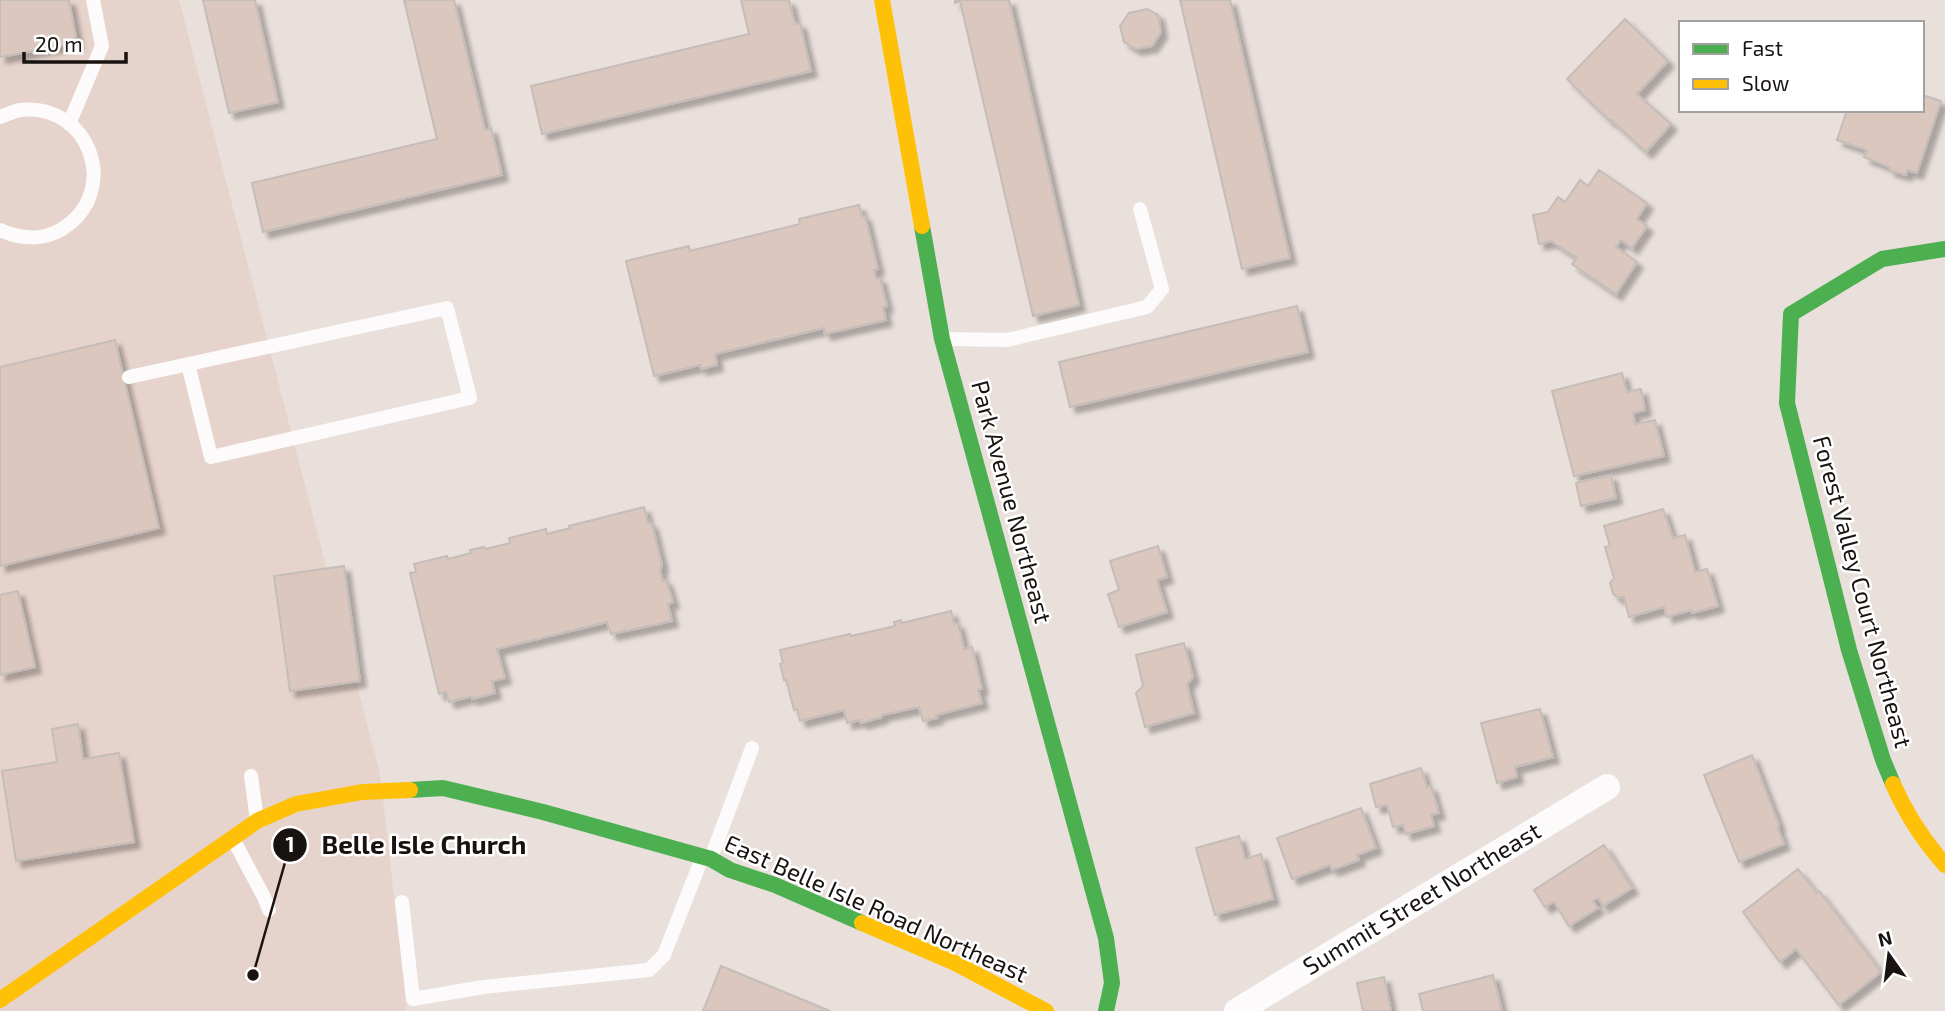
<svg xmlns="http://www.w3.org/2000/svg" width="1945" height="1011" font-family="'Exo 2',sans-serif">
<defs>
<filter id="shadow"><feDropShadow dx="6" dy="6" stdDeviation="2" flood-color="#0004"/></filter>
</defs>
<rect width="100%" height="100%" fill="#e9dfdb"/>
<path fill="#e6d3cb" d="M0,0h179l201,774 27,237h-407z"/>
<path fill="#dbc7be" stroke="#c4bdb9" stroke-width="2" filter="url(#shadow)" d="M0,0h69l8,43 -77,14z
M203,0h52l23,102 -49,11z
M404,0h50l31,130 6,-2 11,47 -239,57 -11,-49 185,-44z
M741,0h48l6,24 5,-1 11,48 -269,63 -11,-48 218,-52z
M955,0h54l70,305 -46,11 -73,-315 -5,2z
M1180,0h50l60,258 -48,11z
M1147,9l11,6 3,17 -9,14 -16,3 -12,-7 -4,-16 9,-13z
M1625,19l43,42 -31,33 34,30 -25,28 -35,-32 -1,1 -43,-42z
M1922,95l19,6 -24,72 -10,-3 -1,5 -17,-5 1,-3 -26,-10 3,-7 -30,-10 10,-30h75z
M1599,170l48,33 -10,16 10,7 -15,22 -11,-8 -5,7 21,15 -21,32 -44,-30 5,-6 -26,-17 -12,3 -6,-29 15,-3 10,-15 7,5 15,-22 8,6z
M859,205l3,11h3l13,53 -4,1 2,8h4l7,28 -4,1 3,13 -61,14 -1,-6 -109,26 2,11 -16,4 -1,-4 -46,11 -28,-115 63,-15 1,5 110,-27 -1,-5z
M1297,306l11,46 -238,55 -11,-45z
M115,340l44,188 -159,38v-199z
M1622,373l5,19 14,-3 4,21 -12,3 2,11 20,-4 9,36 -90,20 -22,-85z
M1611,475l5,23 -35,8 -5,-23z
M644,507l4,15 4,2 10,41 -2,6 3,10 3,-1 7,22 -5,2 4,17 -61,13 -4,-12 -110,27 8,29 -13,3 3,12 -23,6v-3l-23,6 -3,-10 -7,2 -29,-121 6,-1 -2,-8 33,-8 1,3 23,-6 -1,-3 14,-3 1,2 25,-6 -1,-5 37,-9 1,5 23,-6 -1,-2z
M1663,509l10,29 12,-3 10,37 12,-3 11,37 -26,7 -1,-3 -24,7 -3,-10 -35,10 -5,-20 -5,1 -6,-4 -3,-11 4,-5 -9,-31 5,-1 -6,-20z
M1158,546l9,31 -10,3 10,32 -48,15 -11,-33 11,-4 -9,-29z
M344,566l16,115 -70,10 -16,-115z
M18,591l17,76 -35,8v-80z
M951,611l3,13 4,-1 6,26 8,-2 10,42h-4l4,14 -46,12 1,3 -14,3 -4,-14 -37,8v2l-21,6 -1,-3 -13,3 -3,-13 -44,11 -3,-12 -3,1 -8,-31 -2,1 -4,-16 3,-1 -3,-13 70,-16 1,2 44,-10 -1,-4 7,-2 1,3z
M1184,643l9,34 -6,7 7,29 -49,14 -9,-34 7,-7 -7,-31z
M1540,709l13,48 -38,10 2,10 -20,6 -16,-60z
M78,724l5,35 36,-6 15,89 -118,19 -14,-90 55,-9 -5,-33z
M1752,755l27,70 -1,3 6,16 -45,18 -35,-87z
M1421,768l6,19 4,-1 8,27 -8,2 3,11 -28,8 -3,-9 -10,2 -6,-22 -11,2 -6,-23z
M1361,808l15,40 -19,7 2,5 -27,10 -2,-5 -38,14 -15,-41z
M1239,836l6,23 16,-5 12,45 -58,16 -19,-67z
M1604,845l28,43 -29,18 -5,-8 -5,3 5,7 -29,18 -15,-24 -9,5 -11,-17z
M1798,869l19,24 2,-2 62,81 -42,33 -43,-56 -16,13 -37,-50z
M721,966l109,45h-127z
M1493,975l9,36h-79l-4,-17z
M1384,977l7,34h-28l-6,-28z"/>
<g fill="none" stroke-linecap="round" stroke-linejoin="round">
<path stroke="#fcfafa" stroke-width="14" d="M0,117c6,-2 14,-6 20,-7 70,-8 102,82 42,119 -19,12 -42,10 -62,1
M69,124l33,-78 -9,-46
M944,339l63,1 140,-33 15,-18 -22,-80
M129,377l318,-69 23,90 -259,59 -23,-93
M251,776l6,44
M233,839l31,58 5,13
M711,858l41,-110
M402,902l11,97 70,-12 166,-17 15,-15 38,-97"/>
<path stroke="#fcfafa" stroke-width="26" d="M1237,1011l370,-224"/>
<path stroke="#4caf50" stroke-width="16" d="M922,226l20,113 164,599 6,45 -6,28
M1893,784l-10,-24 -34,-110 -62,-247 4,-89 91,-55 63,-10
M410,790l33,-2 100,24 168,47 19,11 45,15 87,38"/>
<path stroke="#ffc107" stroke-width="16" d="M882,0l40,226
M1893,784c13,30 31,57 52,81
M862,923l93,40 91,48
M0,1000l257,-179 39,-17 66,-12 48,-2"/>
</g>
<g text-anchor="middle" stroke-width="5" stroke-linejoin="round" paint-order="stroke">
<g font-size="24" fill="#181310" stroke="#fff">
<text transform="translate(1011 502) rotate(75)" y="8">Park Avenue Northeast</text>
<text transform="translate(1862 592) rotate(75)" y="8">Forest Valley Court Northeast</text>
<text transform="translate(1422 899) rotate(-31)" y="8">Summit Street Northeast</text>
<text transform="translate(876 909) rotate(24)" y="8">East Belle Isle Road Northeast</text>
</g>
</g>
<path fill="none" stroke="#181310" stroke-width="2.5" d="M253 975L290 845"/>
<g fill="#181310" stroke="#fff" stroke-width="2.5">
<circle cx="253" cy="975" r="7"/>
<circle cx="290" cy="845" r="18"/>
</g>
<g font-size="21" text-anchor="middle" font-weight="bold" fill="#fff">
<text x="290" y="852">1</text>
</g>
<g font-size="26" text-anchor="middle" font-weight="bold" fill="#181310" stroke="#fff" stroke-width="5" stroke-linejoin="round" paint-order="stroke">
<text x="424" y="854">Belle Isle Church</text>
</g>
<rect x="1679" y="21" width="245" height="91" fill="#ffffff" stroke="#a3a19f" stroke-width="2"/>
<rect x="1693" y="44" width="35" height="10" fill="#4caf50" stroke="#a3a19f" stroke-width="2"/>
<text x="1742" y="56" font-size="21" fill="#181310">Fast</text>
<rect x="1693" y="79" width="35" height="10" fill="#ffc107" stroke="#a3a19f" stroke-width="2"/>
<text x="1742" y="91" font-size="21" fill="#181310">Slow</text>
<g transform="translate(1889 955) rotate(346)" stroke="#ffffff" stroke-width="5" paint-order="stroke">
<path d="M0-5L12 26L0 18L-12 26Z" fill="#181310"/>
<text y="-10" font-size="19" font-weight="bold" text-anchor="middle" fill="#181310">N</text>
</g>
<path d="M24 52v10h102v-10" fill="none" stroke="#181310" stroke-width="3.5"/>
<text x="35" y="52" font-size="21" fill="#181310" stroke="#ffffff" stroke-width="5" paint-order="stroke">20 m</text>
</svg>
